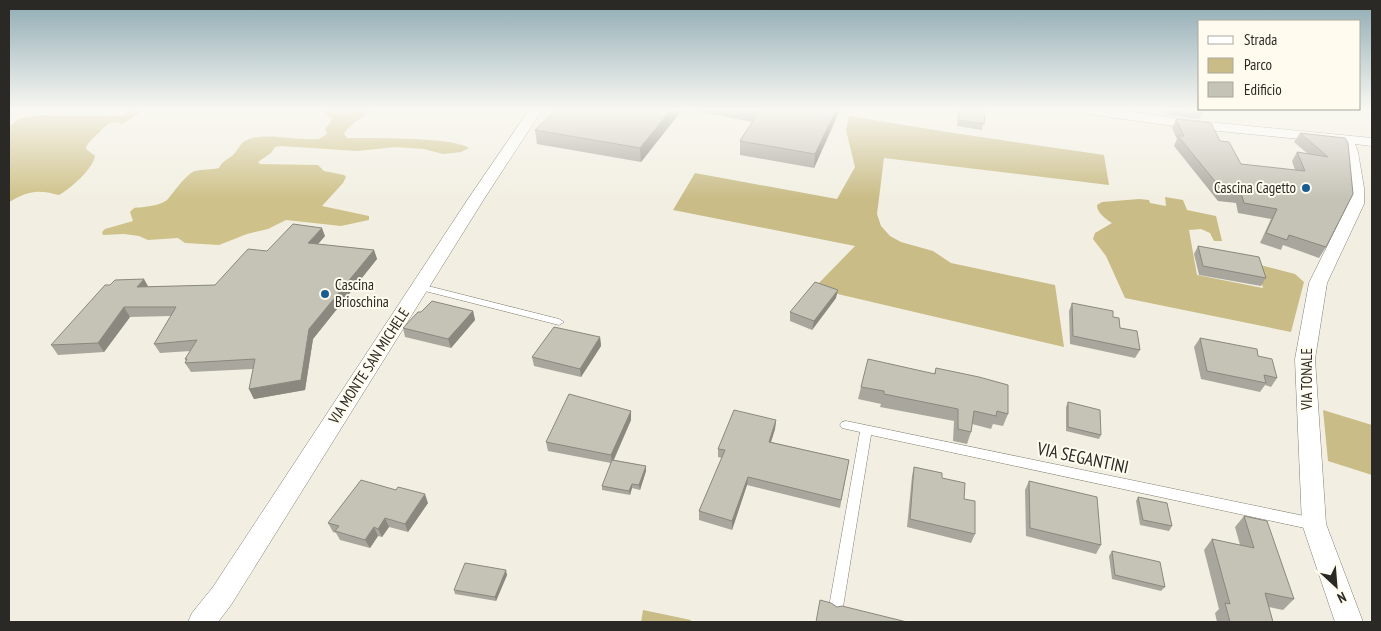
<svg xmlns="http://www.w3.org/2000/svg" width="1381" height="631" font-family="'PT Sans Narrow',sans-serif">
<rect width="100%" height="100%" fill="#f2efe2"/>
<path fill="#c9bc86" d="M849,116l111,18 144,21 5,30 -225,-27 -7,56 4,12 9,10 11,6 32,9 18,12 104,22 9,62 -239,-56 -9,-5 39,-40 -182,-36 22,-37 142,26 18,-32 -9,-37z
M1165,197l18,3 4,10 29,6 6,25h-8l-4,-8 -9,-4 -12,1 8,45 66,13 -7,-24 39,10 9,8 -13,50 -166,-34 -19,-42 -13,-17 2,-6 17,-10c-6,-4 -15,-10 -15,-18l5,-3 37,-3 10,1 1,3 16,3z
M1323,410l49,15v50l-44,-14z
M643,610l48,10 -1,2h-49z"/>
<path fill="#cec189" d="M131,110h13l-22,14c-14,-6 -17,4 -27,12 -4,5 -8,7 -9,13l9,7c-2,13 -25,33 -36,39 -22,-6 -31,-4 -50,7v-75l9,-8 20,-4 79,1 6,-1z
M320,110h54l-19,12 -8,7 -3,5 3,4c22,0 108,-1 122,10l-8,4 -18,2 -19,-5 -29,-2 -38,4 -76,-5 -6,1 -4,6 -13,9 2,2 58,1 6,6 20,4 2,2 -3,6 -21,23 47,10v4l-28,6 -55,-6 -18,9 -21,5 -28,11 -34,-2 -7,-5 -30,2 -9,-4 -15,-2 -21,1 -1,-3 3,-3 28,-8 -3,-9 4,-4c8,-1 28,-2 34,-9 5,-6 19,-26 27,-28 7,-2 17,-1 24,-3 3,-7 8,-8 14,-13 5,-4 6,-11 12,-14 16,-10 54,0 74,-2l8,-5 -2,-5 8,-10z"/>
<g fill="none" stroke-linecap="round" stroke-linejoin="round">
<defs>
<path id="service" d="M420,284l139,35 5,3 -5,3 -142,-36 -2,-2 2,-2z
M846,421l468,97 5,2 2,4 -2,4 -5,2 -443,-95 -28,172 -2,5 -5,2 -5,-2 -2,-5 31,-175 -18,-4 -2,-3 2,-3z"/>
<path id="minor" d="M529,110h13l-58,89 -253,406 -13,17h-30l4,-9 21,-26 255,-388z
M1082,110h37l69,10 184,18v8l-17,-2 3,8 6,36v16l-37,79 -12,76 11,165 37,98h-28l-33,-98 -7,-165 14,-76 39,-79v-16l-4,-36 -4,-9 -152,-15 -100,-14z"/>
</defs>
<use href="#service" stroke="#828074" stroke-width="1"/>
<use href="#minor" stroke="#828074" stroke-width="1"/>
<use href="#service" fill="#fff" fill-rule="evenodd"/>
<use href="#minor" fill="#fff" fill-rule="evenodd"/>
</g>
<path fill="#a9a79d" d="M682,110l-41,52 -104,-18 -2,-14z
M691,110h149l-26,58 -74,-13v-14l12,-19z
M959,110h26l-3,20 -25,-4z
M1165,110h37l1,3 -3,6 -33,-4z
M1176,119l44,22 21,23 54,6 -3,-9 5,-9 11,2 -14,-12 6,-9 45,5 -19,109 -7,11 -36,-13 -2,5 -21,-7 11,-24 -33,-6 -2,-10 -18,-2 -44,-55 3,-7 -5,-11z
M325,236l-7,8 56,6 3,9 -64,80 -8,51 -51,9 -5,-10 4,-20 -62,3 -6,-9 1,-2 -1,-2 6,-8 -31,2 -6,-9 17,-28 -41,1 -26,35 -46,3 -7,-10 97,-58 67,-2 52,-34z
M1198,246l68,32 -5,8 -62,-11 -5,-21z
M836,298l-24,32 -22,-9v-9z
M1072,303l41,14 7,11 20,22 -5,8 -65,-14 -1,-33z
M473,311l2,9 -24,28 -46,-11 -2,-9 18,-16z
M600,337l1,9 -20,31 -47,-11 -2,-9z
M1200,338l58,18 19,22 -6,9 -6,-2 -5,7 -59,-13 -7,-32z
M936,368l72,46 -5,12 -10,-2 -2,5 -19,-5 -1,8 -4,12 -14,-3 1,-20 -74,-14 1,-3 -23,-5 3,-12 73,-13z
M1068,402l33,33 -2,4 -33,-8v-24z
M631,411v9l-17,40 32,6v5l-6,19 -8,-2 -2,7 -28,-5v-4l9,-23 -63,-12 -2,-9z
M776,420l-1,9 -4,13 78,18 -9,48 -93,-23 -15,45 -33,-10v-9l23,-53 -4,-1v-8z
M914,467l28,11 22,21 11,35 -4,9 -64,-16 5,-51z
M1029,481l72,64 -5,9 -70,-18 -1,-46z
M1138,497l34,29 -3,5 -29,-6 -4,-24z
M428,503l-20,29 -19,-5 -7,10 -4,-1 -8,12 -30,-8 -4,-7 -3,-1 -5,-9z
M1244,516l50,83 -11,11 -14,-3 4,15h-56l-2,-9 4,-4 -15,-59 8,-11 28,6 -5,-18z
M1112,551l53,36 -4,4 -49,-12 -3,-23z
M507,575l-11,26 -41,-7 -1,-4z"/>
<path fill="#8a887f" d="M671,110h11l-41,52 -1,-14z
M836,110h4l-26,58 1,-14z
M322,228l3,8 -14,16 -3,-9z
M374,250l3,9 -64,80 -8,51 -51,9 -5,-10 60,-60z
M144,279l5,9 -12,-1z
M838,290l-2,8 -24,32 2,-9z
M124,307l6,10 -26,35 -6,-9z
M473,311l2,9 -24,28 -3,-9z
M600,337l1,9 -20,31 -1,-8z
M631,411v9l-19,43 -1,-8z
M776,420l-1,9 -7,22 1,-9z
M646,466v5l-6,19 -1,-5z
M748,477l-1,8 -15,45v-9z
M632,484v4l-2,7 -1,-4z
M425,494l3,9 -20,29 -3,-8z
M385,518l4,9 -7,10 -4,-8z
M374,527l4,9 -8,12 -5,-8z
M506,570l1,5 -11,26 -1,-4z"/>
<path fill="#c5c2b6" stroke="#8a887f" d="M556,110h115l-31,38 -105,-18z
M760,110h76l-21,44 -75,-13z
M960,110h25l-1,14 -26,-4z
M1184,110h18l1,3z
M1176,119l35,4 9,18 9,1 12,22 64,7 -8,-19 31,5 -28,-24 45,5 3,5 5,51 -27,53 -37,-12 -2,5 -21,-7 11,-24 -33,-6 -3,-10 -18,-2 -45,-55h6z
M293,224l29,4 -14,15 66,7 -65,79 -8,51 -52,9 6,-30 -70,4 2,-4h-2l12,-19 -43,4 22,-37h-52l-26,36 -47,2 54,-60h5l5,-5 29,-1 -7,8 78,-2 33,-36 19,2z
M1198,246l61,11 7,21 -63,-12z
M815,282l23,8 -24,31 -24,-9z
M432,301l41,10 -25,28 -45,-11 15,-16h3z
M1072,303l41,8v6l6,1 1,10 17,3 3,19 -67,-14z
M554,327l46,10 -20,32 -48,-12z
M1200,338l57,11 1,7 14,3 5,19 -13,-3 2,8 -59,-12z
M868,359l67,15 1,-6 43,9 29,8v29l-11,-3 -1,5 -22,-5 -3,21 -13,-3v-20l-74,-15v-3l-23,-4z
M569,394l62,17 -20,44 -65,-13z
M1068,402l32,8 1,25 -33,-8z
M734,410l42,10 -7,22 80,18 -8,40 -93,-23 -16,44 -33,-10 26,-61 -7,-1z
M612,460l34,6 -7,19 -7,-1 -3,7 -27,-5z
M914,467l28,6v5l23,5 -1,16 11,2v33l-65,-15z
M361,480l35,10 2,-3 27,7 -20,30 -20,-6 -7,11 -4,-2 -9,13 -30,-9 4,-5 -11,-3z
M1029,481l68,16 4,48 -71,-17z
M1138,497l29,6 5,23 -29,-6z
M1244,516l23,5 27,78 -29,-6 8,29h-43l-5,-19 5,1 -18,-65 42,9z
M1112,551l48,11 5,25 -50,-12z
M465,563l41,7 -11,27 -41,-7z
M820,600l11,3 6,4 5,-1 65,16h-91z"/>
<linearGradient id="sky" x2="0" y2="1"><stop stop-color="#8fabb4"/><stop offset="0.55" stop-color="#f9f8f2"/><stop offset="1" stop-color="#f9f8f2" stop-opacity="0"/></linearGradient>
<rect width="1381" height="199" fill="url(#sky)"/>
<g fill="#185c91" stroke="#fffcef" stroke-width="2">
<circle cx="1306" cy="188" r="5"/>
<circle cx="325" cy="294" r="5"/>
</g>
<g text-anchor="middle" stroke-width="4" stroke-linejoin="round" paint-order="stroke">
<g font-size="15" fill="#2a2925" stroke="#fffcef" text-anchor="end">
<text x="1296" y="193">Cascina Cagetto</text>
<text x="335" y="290" text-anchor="start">Cascina<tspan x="335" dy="17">Brioschina</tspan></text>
</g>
<g font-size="15" fill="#2a2925" stroke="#fffcef">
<text transform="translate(369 366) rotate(-57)" y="5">VIA MONTE SAN MICHELE</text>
<text transform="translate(1307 379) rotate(-90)" y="5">VIA TONALE</text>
</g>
<g font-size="18" fill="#2a2925" stroke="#fffcef">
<text transform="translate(1083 458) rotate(12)" y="6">VIA SEGANTINI</text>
</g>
</g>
<rect width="1381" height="631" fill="none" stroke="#2a2925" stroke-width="20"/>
<rect x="1198" y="20" width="162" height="90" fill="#fffcef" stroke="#aaa89e"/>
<rect x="1208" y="36" width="25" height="8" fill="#ffffff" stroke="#aaa89e"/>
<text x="1244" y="45" font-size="15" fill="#2a2925">Strada</text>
<rect x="1208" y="58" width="25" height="15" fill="#c9bc86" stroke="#aaa89e"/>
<text x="1244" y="70" font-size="15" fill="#2a2925">Parco</text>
<rect x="1208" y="82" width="25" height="15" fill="#c5c2b6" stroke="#aaa89e"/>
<text x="1244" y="95" font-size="15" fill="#2a2925">Edificio</text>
<g transform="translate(1336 586) rotate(154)" stroke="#fffcef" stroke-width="4" paint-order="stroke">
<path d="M0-4L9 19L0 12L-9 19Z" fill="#2a2925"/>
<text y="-8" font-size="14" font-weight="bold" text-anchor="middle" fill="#2a2925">N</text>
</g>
</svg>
